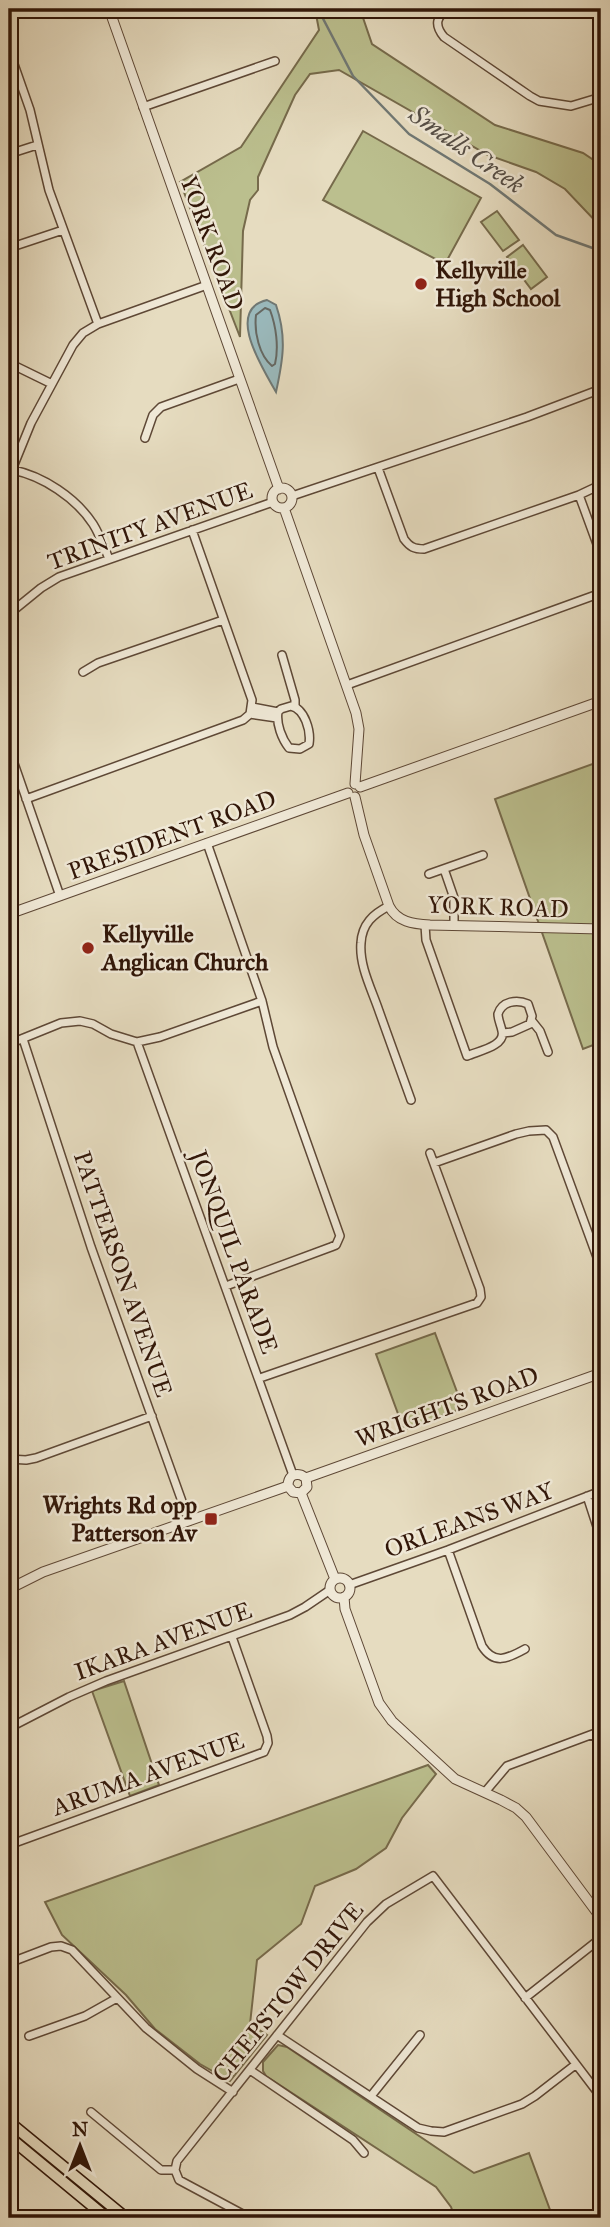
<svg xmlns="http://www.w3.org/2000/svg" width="610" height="2227" font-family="'IM FELL Great Primer',serif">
<rect width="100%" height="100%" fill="#e6dcc0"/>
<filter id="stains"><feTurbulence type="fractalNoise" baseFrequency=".00286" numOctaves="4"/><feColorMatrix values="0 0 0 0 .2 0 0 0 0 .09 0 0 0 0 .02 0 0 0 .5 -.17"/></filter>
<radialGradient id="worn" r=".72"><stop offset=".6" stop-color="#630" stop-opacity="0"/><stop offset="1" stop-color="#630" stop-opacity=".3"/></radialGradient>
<path fill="#bbbf8e" stroke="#766a4b" stroke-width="2" d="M315,9h45l12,35 123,81 88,28 18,12v62l-36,-38 -29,-17 -48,-17 -149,-85 -29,4 -15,21 -37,82v13l-8,10 -7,31 -3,106 -60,-155 61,-35 78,-117z
M363,131l118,67 -36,66 -122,-64z
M497,211l22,29 -16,11 -22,-29z
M523,245l24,32 -16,12 -24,-32z
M601,761v281l-18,7 -88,-250z
M435,1333l28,75 -59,22 -28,-76z
M124,1681l35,104 -29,11 -38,-105z
M428,1765l8,9 -34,44 -16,30 -30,21 -41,17 -14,38 -44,36 -7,64 17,11 -37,46 -30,-17 -45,-35 -29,-34 -64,-60 -17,-33z
M278,2045l9,2 187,126 55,-20 24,65h-98l-4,-11 -15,-20 -170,-111 -3,-5v-9z"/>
<path fill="#9ab9bc" stroke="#707874" stroke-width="2" d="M267,300l9,5c11,32 7,55 0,87 -12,-22 -52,-82 -9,-92z"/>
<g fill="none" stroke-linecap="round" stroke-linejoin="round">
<path stroke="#666862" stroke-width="2" d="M265,308l5,2c6,16 9,37 5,54l-3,2c-13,-11 -18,-34 -16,-51z"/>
<path stroke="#707874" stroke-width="2.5" d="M318,9l35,67 56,58 81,50 66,51 45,16"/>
<defs>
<path id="minor" d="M449,9c-13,7 -15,16 -5,28l86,59 9,5 32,5 30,-9
M9,50l21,60 19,80 49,134
M143,107l132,-46
M9,154l28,-9
M9,248l54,-18
M9,363l43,21
M145,438l8,-23 8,-8 78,-28
M378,468l26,71c6,8 10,10 20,10l155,-54 17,-8
M13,470c30,6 63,28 80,54 7,11 11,23 16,35
M9,477l22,-54 42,-78 10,-12 15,-9 109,-39
M579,495l22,60
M292,496l235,-79 74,-28
M9,614l32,-26 18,-11 214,-75
M282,655l13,45v6
M83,672l15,-9 125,-43
M347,685l254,-92
M291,706c14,3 20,25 18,38l-9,5 -11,-1c-7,-9 -13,-24 -11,-36l3,-3z
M252,707l26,5
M250,714l27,4
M9,749l51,147
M26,799l217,-79 7,-6 2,-14 -60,-170
M207,843l55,158 11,46 67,189 -4,9 -5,2 -105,39
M444,869l10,29v28
M429,874l54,-19
M389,906c-16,8 -27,18 -28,37 -2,23 11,47 18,68 11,30 21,59 32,89
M425,925l1,15 41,116c11,-5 39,-10 35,-25 -1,-6 -4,-11 -4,-17 4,-13 19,-15 30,-10l4,12 -2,8 -18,8 -9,1
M532,1021l8,10 8,21
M23,1039l68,208 98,274
M137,1042l156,433
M9,1044l52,-21 19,-2 13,3 18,10 26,8 23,-5 102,-36
M434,1163l82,-29 13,-3 17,-1 7,7 48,131
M260,1378l217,-75 4,-6 -1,-8 -50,-136
M9,1459l17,1 10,-2 116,-42
M587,1496l14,43
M448,1550l34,96c12,19 25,13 43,3
M349,1585l99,-35 153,-59
M9,1728l60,-31 37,-16 184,-66 15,-8 25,-17
M593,1734l8,11
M485,1792l22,-26 94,-35
M9,1845l255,-93 4,-9 -1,-7 -35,-99
M9,1963l42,-16 10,-1 11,4 74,78 51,41 36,23
M525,1998l76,-60
M277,2035l141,93 13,3 13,1 78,-28 13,-8 40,-31
M29,2036l56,-20 32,-18
M250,2070l103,70 11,13
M371,2096l49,-61
M91,2112l70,58h14
M175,2170l2,-9 190,-239 19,-18 47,-28 168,221
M175,2170l4,10 71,38
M588,2218l13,-5"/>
<path id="tertiary" d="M109,9l170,480
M272 498a10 10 0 1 1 20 0a10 10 0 1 1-20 0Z
M284,508l72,205 3,16 -4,55
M360,787l241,-86
M355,797l9,38 25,71c8,16 24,18 41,19l171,4
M9,914l339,-121
M306,1478l295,-105
M288,1486l5,6 8,1 6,-6 -1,-9
M288,1486c0,-9 5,-13 13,-11l5,3
M301,1493l34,86
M330 1588a10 10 0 1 1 20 0a10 10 0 1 1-20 0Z
M9,1589l34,-17 245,-86
M344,1597l1,12 34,94 13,18 63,58 46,21 15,8 10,9 75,101
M601,1925l-1,6 1,5"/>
<path id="primary" d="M9,2122l117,96
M9,2137l98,81"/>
</defs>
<use href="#minor" stroke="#5e4836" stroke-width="10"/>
<use href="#tertiary" stroke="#5e4836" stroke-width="11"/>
<use href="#primary" stroke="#311608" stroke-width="13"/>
<use href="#minor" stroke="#efe8d6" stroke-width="7"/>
<use href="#tertiary" stroke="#efe8d6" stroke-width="9"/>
<use href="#primary" stroke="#e6dcc0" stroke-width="10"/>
</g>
<g fill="#8f2418" stroke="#efe8d6" stroke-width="2.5">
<circle cx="421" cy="284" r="7"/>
<circle cx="88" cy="948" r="7"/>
<rect x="204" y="1512" width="14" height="14" rx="3.5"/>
</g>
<g text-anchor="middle" stroke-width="5" stroke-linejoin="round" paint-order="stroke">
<g font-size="24" fill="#311608" stroke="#efe8d6">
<text transform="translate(212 243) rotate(70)" y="8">YORK ROAD</text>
<text transform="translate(150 526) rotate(-20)" y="8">TRINITY AVENUE</text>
<text transform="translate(172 835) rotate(-20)" y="8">PRESIDENT ROAD</text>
<text transform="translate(498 907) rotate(2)" y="8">YORK ROAD</text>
<text transform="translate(234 1252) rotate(70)" y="8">JONQUIL PARADE</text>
<text transform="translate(123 1274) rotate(71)" y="8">PATTERSON AVENUE</text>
<text transform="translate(447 1407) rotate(-20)" y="8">WRIGHTS ROAD</text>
<text transform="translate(469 1520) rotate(-20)" y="8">ORLEANS WAY</text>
<text transform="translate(163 1641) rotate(-20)" y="8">IKARA AVENUE</text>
<text transform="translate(148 1774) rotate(-20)" y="8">ARUMA AVENUE</text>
<text transform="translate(288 1992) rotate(-51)" y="8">CHEPSTOW DRIVE</text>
</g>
<g font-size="24" font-weight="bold" fill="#311608" stroke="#efe8d6" text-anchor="start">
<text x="435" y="278">Kellyville<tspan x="435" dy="28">High School</tspan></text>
<text x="102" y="942">Kellyville<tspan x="102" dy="28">Anglican Church</tspan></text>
<text x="197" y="1513" text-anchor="end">Wrights Rd opp<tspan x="197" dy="28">Patterson Av</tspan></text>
</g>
<g font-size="26" font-style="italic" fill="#564f47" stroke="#efe8d6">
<text transform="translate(467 149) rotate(35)" y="9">Smalls Creek</text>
</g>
</g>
<rect width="610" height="2227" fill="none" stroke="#e6dcc0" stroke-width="35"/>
<rect x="10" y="10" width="589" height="2206" fill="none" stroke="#311608" stroke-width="3.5"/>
<rect x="18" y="18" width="575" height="2192" fill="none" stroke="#311608" stroke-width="2"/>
<g transform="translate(80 2146)" stroke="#efe8d6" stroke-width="5" paint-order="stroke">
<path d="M0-5L12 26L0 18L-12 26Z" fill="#311608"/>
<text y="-10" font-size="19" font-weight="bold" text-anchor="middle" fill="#311608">N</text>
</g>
<rect width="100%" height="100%" filter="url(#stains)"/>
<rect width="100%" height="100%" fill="url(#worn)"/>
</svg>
